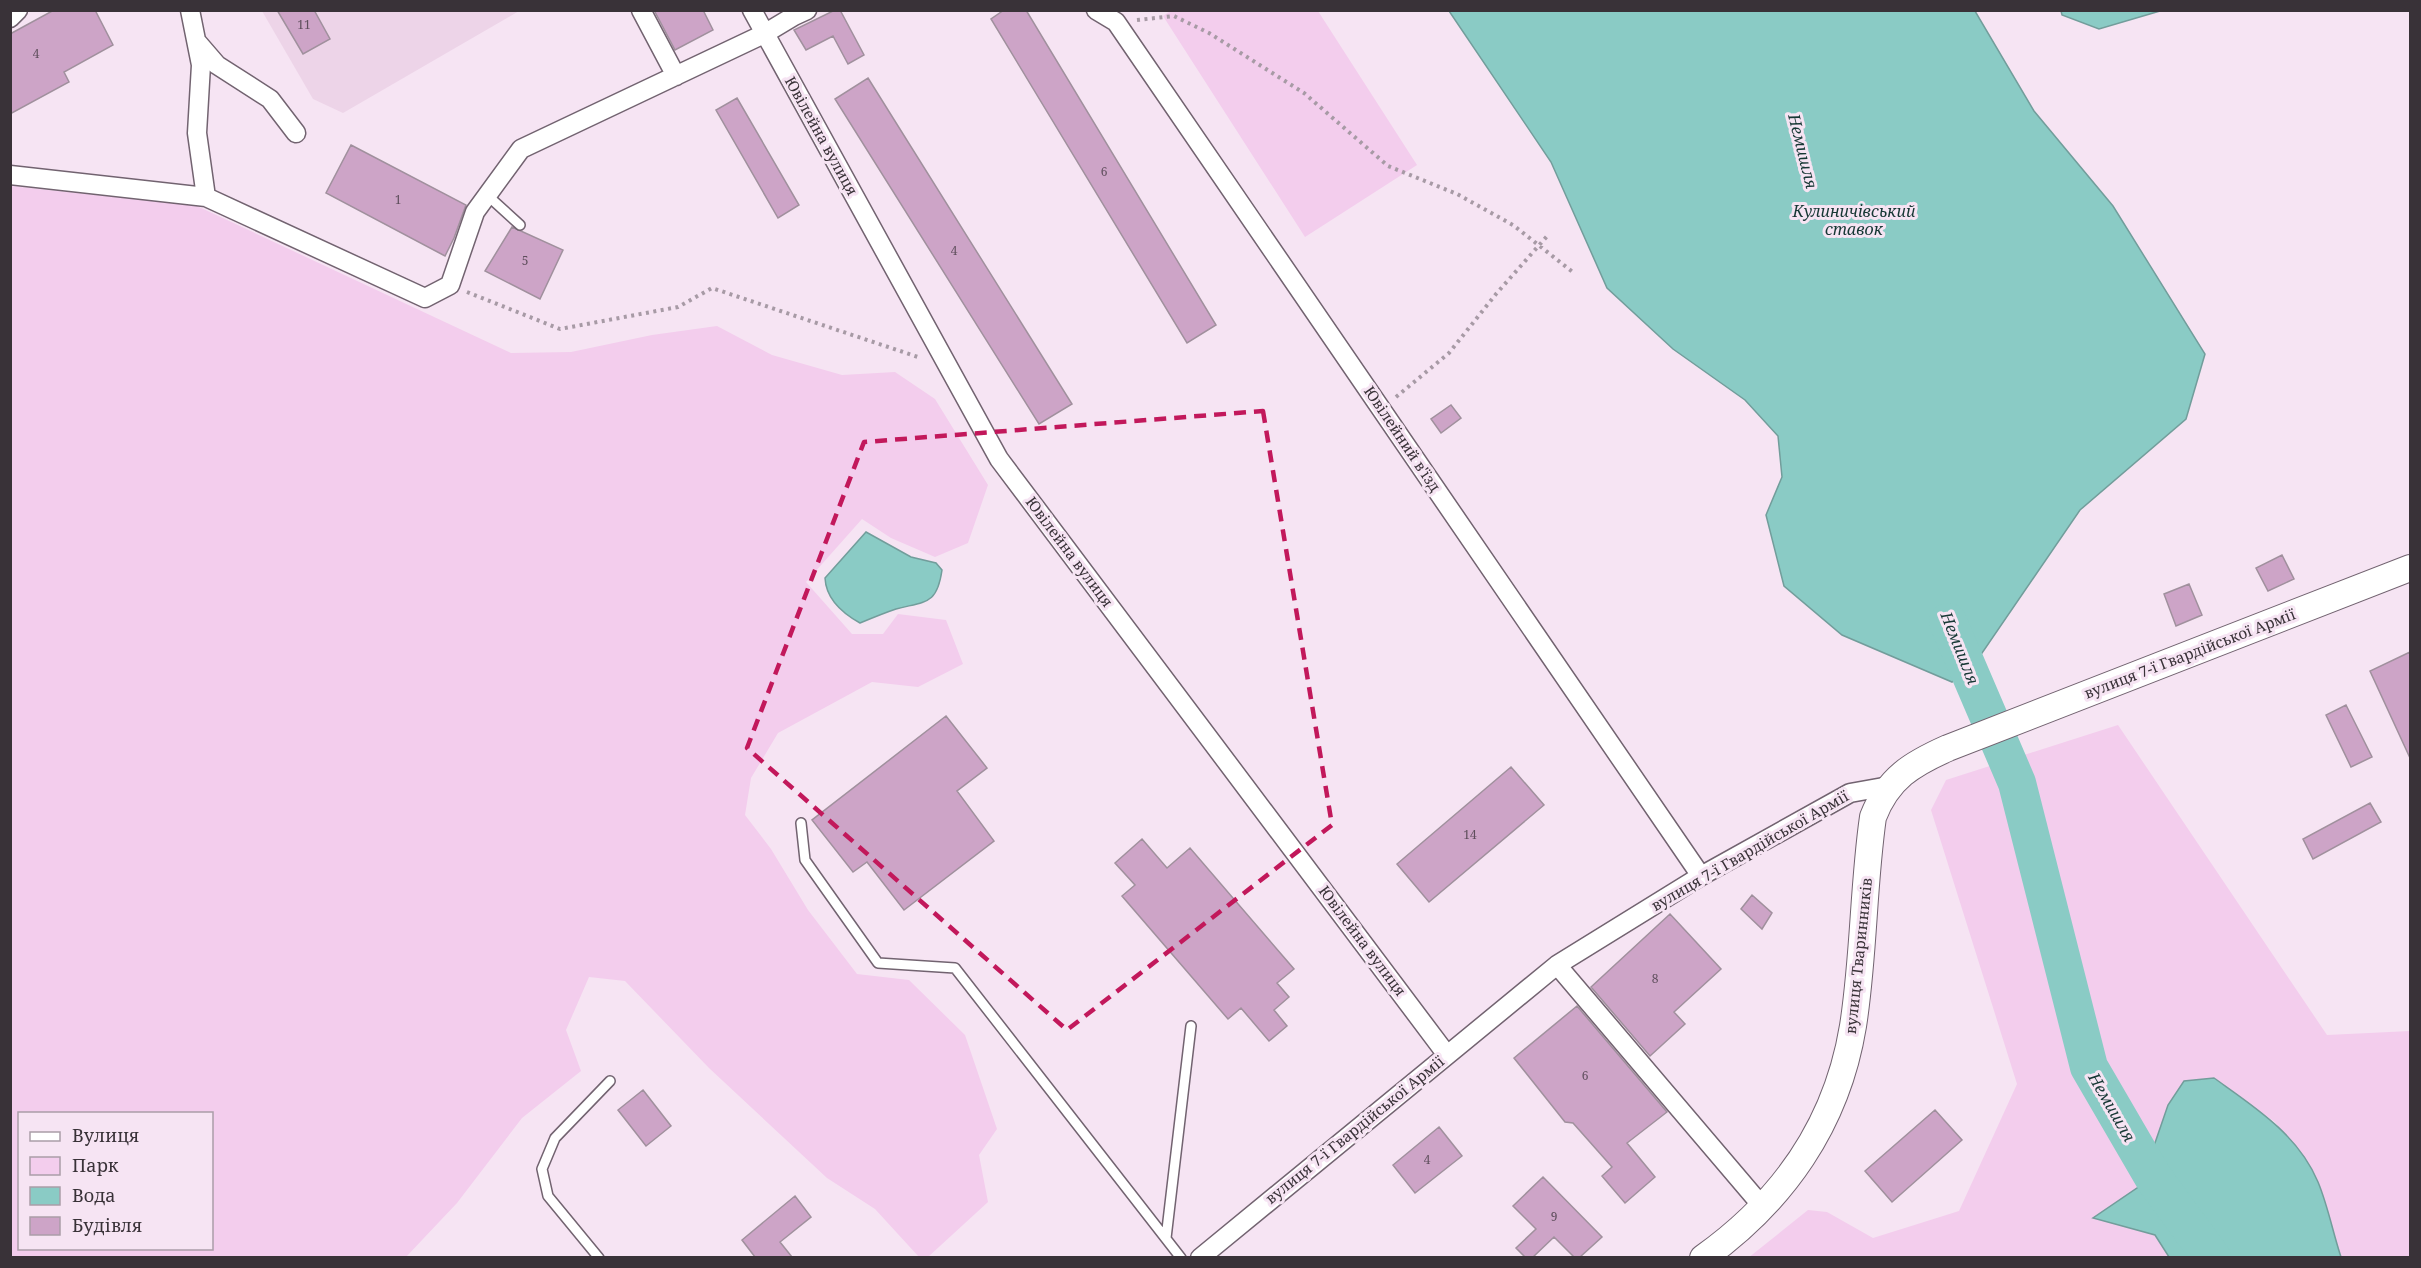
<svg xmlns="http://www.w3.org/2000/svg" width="2421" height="1268" font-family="'Noto Serif',serif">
<rect width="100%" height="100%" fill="#f6e4f3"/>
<path fill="#edd4e8" d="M262,11h257l-176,102 -30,-14z"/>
<path fill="#f3cded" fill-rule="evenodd" d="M1172,10l146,1 99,154 -112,72 -142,-221z
M11,186l186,20 314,147 60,-1 81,-17 65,-9 55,29 70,20 53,-3 40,27 53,86 -20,58 -33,14 -44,-19 -29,-19 -56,63 46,52h31l15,-20 48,6 17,44 -45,23 -46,-5 -94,51 -27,45 -6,37 26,34 37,61 49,64 52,6 56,55 32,94 -18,26 9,47 -60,55h-9l-44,-48 -48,-31 -118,-110 -84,-87 -36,-4 -23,53 15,41 -59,47 -65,85 -51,54h-395zM20,1114h192v134h-192z
M2118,725l209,310 83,-4v226h-69l-24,-76 -42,-59 -62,-44 -45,27 -13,38 -2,34 -59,41 61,17 14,22 -421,1 60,-48 19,2 46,26 86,-27 58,-127 -86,-274 15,-30z"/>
<path fill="#8acbc5" stroke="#729d9b" stroke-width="1.5" d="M1449,11h526l59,100 79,95 92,148 -19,65 -106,91 -100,146 -28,26 -110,-47 -58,-49 -18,-71 16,-38 -4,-41 -33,-36 -72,-51 -66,-61 -56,-126z
M2061,11v-1l99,1 -61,18 -37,-14z
M866,532l45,25 25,6 6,7c-5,35 -16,31 -46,39 -12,4 -24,9 -36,14 -18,-10 -34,-24 -35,-45z
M2214,1078c39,28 84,56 104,104 10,24 15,51 23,75h-172l-14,-22 -62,-17 60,-41 2,-34 13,-38 16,-24z"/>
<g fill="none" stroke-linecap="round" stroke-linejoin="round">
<path stroke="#8acbc5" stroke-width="38" d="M1948,622l69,161 72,284 64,110 59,81"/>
</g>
<path fill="#cda4c7" stroke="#a0909d" stroke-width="1.5" d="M54,10h41l18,35 -49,27 5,10 -59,32v-80z
M277,10h37l16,29 -27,15z
M654,10h49l10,20 -38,20z
M835,10h5l24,45 -16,9 -15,-28 -27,14 -12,-20z
M1004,10h22l190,315 -29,18 -196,-324z
M868,78l204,326 -33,20 -204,-325z
M737,98l62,107 -21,13 -62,-108z
M351,145l115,60 -12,33 -9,18 -119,-63z
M512,227l51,23 -23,49 -55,-28z
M1451,405l10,13 -20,15 -10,-14z
M2282,555l12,24 -26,12 -12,-23z
M2189,584l13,31 -26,11 -12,-32z
M2410,652v106l-40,-87z
M2346,705l26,52 -21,10 -25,-52z
M946,716l41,52 -30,23 37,50 -90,69 -37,-48 -14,10 -41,-52z
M1511,767l33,38 -115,97 -32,-38z
M2370,803l11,19 -68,37 -10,-20z
M1142,839l25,29 23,-20 104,121 -17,14 12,14 -15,13 13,16 -18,15 -28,-33 -13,11 -106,-123 13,-11 -20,-22z
M1752,895l20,18 -10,16 -21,-20z
M1670,914l51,55 -47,43 11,12 -35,32 -59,-69z
M1577,1006l90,106 -40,31 28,34 -30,26 -23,-27 10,-9 -39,-44 -8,-1 -51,-64z
M643,1090l28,36 -25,20 -28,-36z
M1935,1110l27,30 -70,62 -27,-31z
M1439,1127l23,29 -47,37 -22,-28z
M1543,1177l59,60 -22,20h-6l-20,-20 -21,20h-8l-9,-9 20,-19 -23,-23z
M795,1196l16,21 -31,25 12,15h-37l-13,-17z"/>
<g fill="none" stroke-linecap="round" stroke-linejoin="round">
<defs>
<path id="service" d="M487,195l33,30
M801,823l4,37 73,103 77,5 226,290
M1166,1238l25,-212
M599,1258l-51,-62 -6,-27 13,-31 55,-57"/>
<path id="minor" d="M190,10l11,55 -4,68 9,64
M641,10l35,66
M752,10l247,449 448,596
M1096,10l20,12 585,854
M10,18l8,-8
M198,43l19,22 53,34 26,34
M10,175l196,22 219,101 25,-13 25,-73 46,-63 243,-115 30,-18 13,-6
M1557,965l205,241
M1200,1258l357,-293 144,-89 149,-83 39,-7"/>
<path id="secondary" d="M1703,1258c80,-57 134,-134 150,-232 11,-69 10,-140 20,-209 15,-39 39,-53 75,-69l462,-180"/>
</defs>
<use href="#service" stroke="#726370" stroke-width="12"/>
<use href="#minor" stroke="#726370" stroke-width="21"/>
<use href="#secondary" stroke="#726370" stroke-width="28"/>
<path stroke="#a79aa5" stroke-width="4" stroke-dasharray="3 4.5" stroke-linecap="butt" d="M1137,20l37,-4 35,17 95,60 84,73 69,28 56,31 61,48
M467,292l93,37 118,-22 34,-19 209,70
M1396,397l53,-44 47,-59 53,-60"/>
<use href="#service" stroke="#fff" stroke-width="9"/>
<use href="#minor" stroke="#fff" stroke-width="18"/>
<use href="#secondary" stroke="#fff" stroke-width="26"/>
</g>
<path fill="none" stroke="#c2185b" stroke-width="4.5" stroke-dasharray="12 8" stroke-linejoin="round" d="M1263,411l69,414 -265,205 -320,-282 117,-306z"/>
<g text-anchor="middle" stroke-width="6" stroke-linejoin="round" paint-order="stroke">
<g font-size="12" fill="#5e4e5c">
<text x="304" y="29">11</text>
<text x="36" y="58">4</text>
<text x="1104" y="176">6</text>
<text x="398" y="204">1</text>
<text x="954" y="255">4</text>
<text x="525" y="265">5</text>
<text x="1470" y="839">14</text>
<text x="1655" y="983">8</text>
<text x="1585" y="1080">6</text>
<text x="1427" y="1164">4</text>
<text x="1554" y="1221">9</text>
</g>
<g font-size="15" fill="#393238" stroke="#f6e4f3">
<text transform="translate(821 136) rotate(61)" y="5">Ювілейна вулиця</text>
<text transform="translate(1402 439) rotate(56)" y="5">Ювілейний в'їзд</text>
<text transform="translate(1069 552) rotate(53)" y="5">Ювілейна вулиця</text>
<text transform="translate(2190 654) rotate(-21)" y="5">вулиця 7-ї Гвардійської Армії</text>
<text transform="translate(1750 851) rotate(-30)" y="5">вулиця 7-ї Гвардійської Армії</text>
<text transform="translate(1362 941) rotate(53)" y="5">Ювілейна вулиця</text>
<text transform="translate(1859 956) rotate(-84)" y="5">вулиця Тваринників</text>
<text transform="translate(1355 1130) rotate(-39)" y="5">вулиця 7-ї Гвардійської Армії</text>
</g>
<g font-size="16" font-style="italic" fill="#163734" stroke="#f6e4f3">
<text transform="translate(1803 151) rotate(76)" y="6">Немишля</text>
<text x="1854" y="217">Кулиничівський<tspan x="1854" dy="18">ставок</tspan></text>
<text transform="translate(1960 648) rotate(68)" y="6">Немишля</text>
<text transform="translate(2112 1107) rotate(60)" y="6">Немишля</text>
</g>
</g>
<rect width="2421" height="1268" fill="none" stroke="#393238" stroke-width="24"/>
<rect x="18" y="1112" width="195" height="138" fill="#f6e4f3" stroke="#aa9da8" stroke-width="1.5"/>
<rect x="30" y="1132" width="30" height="9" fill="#ffffff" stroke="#aa9da8" stroke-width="1.5"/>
<text x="72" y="1142" font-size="18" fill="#393238">Вулиця</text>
<rect x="30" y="1157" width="30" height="18" fill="#f3cded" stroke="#aa9da8" stroke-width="1.5"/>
<text x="72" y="1172" font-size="18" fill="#393238">Парк</text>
<rect x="30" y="1187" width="30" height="18" fill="#8acbc5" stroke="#aa9da8" stroke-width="1.5"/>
<text x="72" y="1202" font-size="18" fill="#393238">Вода</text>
<rect x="30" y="1217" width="30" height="18" fill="#cda4c7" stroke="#aa9da8" stroke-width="1.5"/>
<text x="72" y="1232" font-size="18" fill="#393238">Будівля</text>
</svg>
